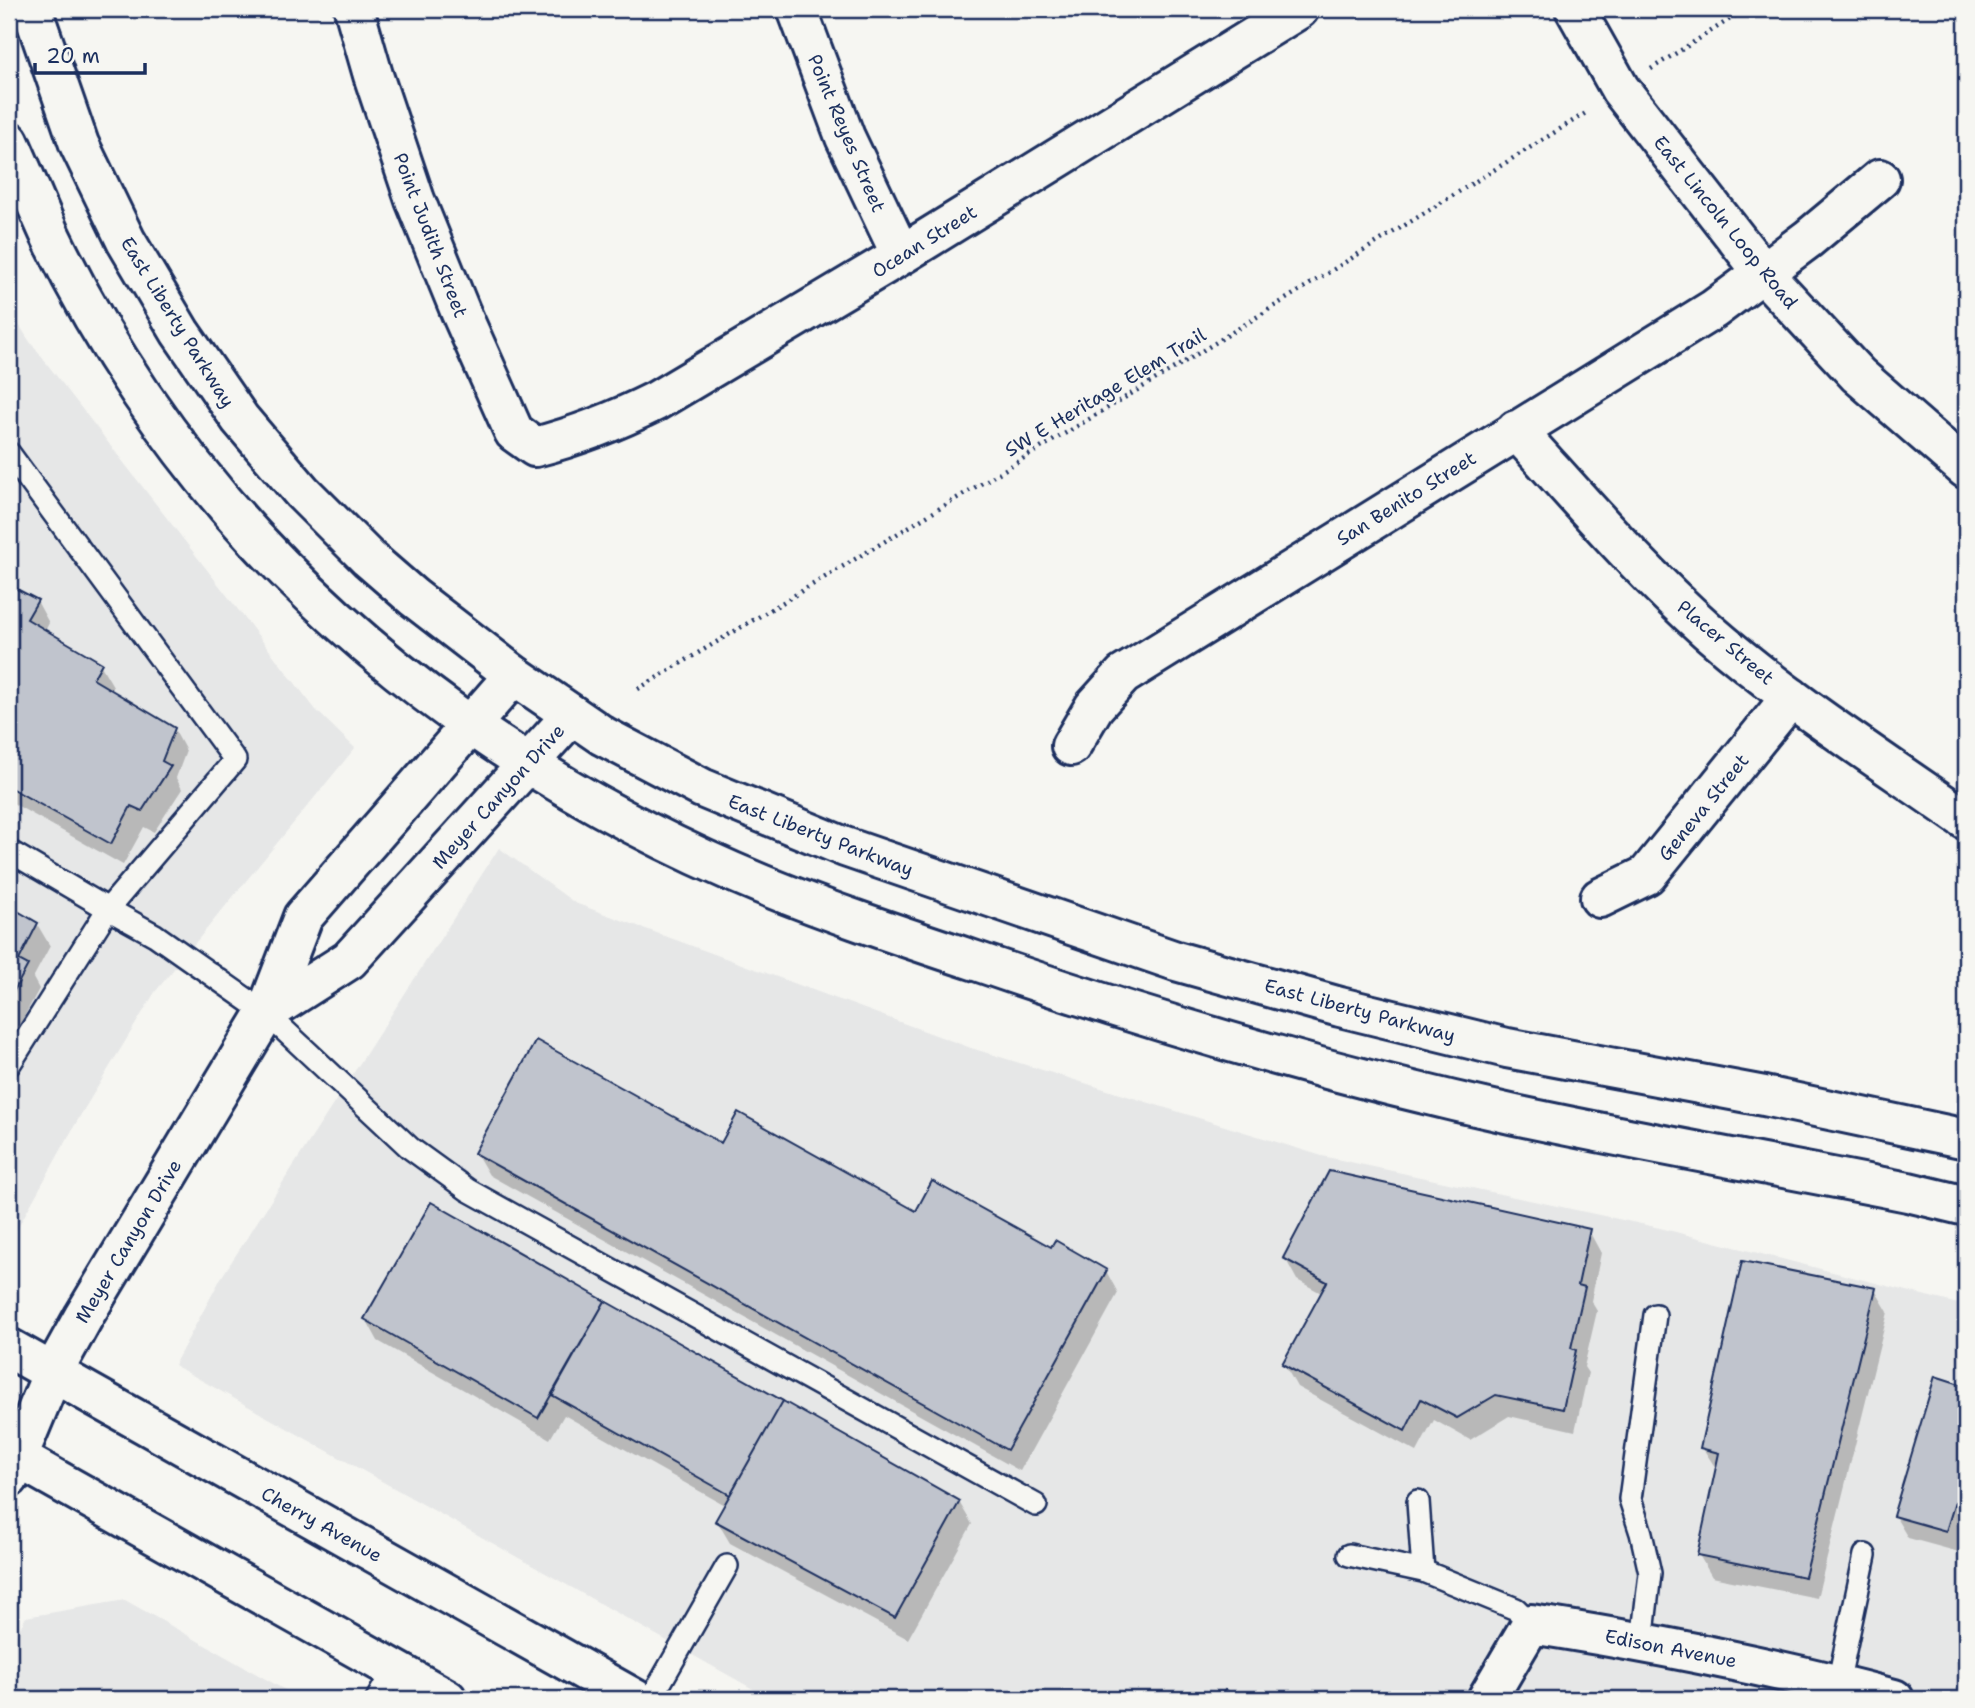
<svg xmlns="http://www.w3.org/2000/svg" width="1975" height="1708" font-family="'Shantell Sans',sans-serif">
<rect width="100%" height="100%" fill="#f6f6f2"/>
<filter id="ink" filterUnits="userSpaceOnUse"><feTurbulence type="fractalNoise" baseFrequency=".0143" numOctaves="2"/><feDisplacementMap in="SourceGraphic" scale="14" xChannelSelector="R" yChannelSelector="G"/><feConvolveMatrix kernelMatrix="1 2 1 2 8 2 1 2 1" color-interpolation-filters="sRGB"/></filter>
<g filter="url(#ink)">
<path fill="#e6e7e7" d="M9,309l21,33 286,368 39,38 -200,244 -75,124 -68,122 -3,2z
M499,848l76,55 396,145 351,108 338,72 306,78v393h-1195l-597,-334 47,-87z
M125,1600l176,99h-292v-51l17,-31z"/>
<path fill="#0003" d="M9,587l28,14 12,22 -4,8 55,33 13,22 -3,5 64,38 12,22 -10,27 6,11 -28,43 -10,-5 -21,38 -114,-64z
M9,908l28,16 13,22 -17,32 6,11 -25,46 -5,-4z
M721,1145l195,68 136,36 54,22 12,22 -98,178 -531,-296 -13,-22z
M431,1204l528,298 13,22 -64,115 -178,-96 -13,-22 9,-15 -162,-91 -14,24 -172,-98 -12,-22z
M1589,1231l12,22 -10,48 6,10 -13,56 4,6 -13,58 -66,-15 -39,24 -36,-20 -17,32 -120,-65 -13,-23 39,-70 -26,-14 -12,-22z
M1875,1290l13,22 -71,286 -105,-21 -13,-22 18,-85 -15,-23z
M1936,1379l30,9v138l-7,26 -51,-14 -13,-22z"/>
<path fill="#c0c4cd" stroke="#1b2f5e" stroke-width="2" d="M9,585l29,15 -11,19 75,44 -9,16 82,49 -13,33 9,5 -29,45 -11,-5 -20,38 -102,-57z
M9,906l29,17 -19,37 9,5 -19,35z
M536,1040l185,103 17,-31 178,99 16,-30 119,66 4,-7 52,30 -100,180 -533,-297z
M1329,1171l261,58 -12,56 7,2 -14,61 5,2 -13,59 -67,-14 -39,23 -36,-19 -16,32 -123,-67 45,-82 -44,-24z
M431,1202l174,99 -67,117 -174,-99z
M1742,1261l134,27 -71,289 -108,-22 22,-102 -19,-5z
M605,1301l178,100 -53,94 -178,-100z
M1935,1376l31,10v120l-11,-4 -9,29 -53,-15z
M783,1401l177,100 -65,117 -180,-97z
M1225,1690l17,9h-22z"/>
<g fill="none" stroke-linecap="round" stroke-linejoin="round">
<defs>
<path id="service" d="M9,453l226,307 -127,149 47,26 111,78 144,135 58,42 568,315
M9,851l99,58 -99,156
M1418,1501l5,70
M1349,1555l74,16 93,38 15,15
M1642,1642l8,-69 -9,-40 -11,-34 25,-184
M1838,1684l27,-129
M377,1699l17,-30
M651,1699l76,-133"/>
<path id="minor" d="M354,9l19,66 42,125 46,113 53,119 21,15c43,-11 81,-26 121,-46l245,-146 398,-246
M797,9l48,128 56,118
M1575,9l45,80 144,185 94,101 108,94
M1516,430c62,68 123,140 192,201 80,70 171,128 258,189
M1071,746l23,-39 29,-32 591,-366 94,-70 72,-60
M1600,898l47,-23 144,-178
M266,1013l83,-53 223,-245
M9,1478l44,-106 31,-56 182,-303 37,-96 211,-242
M1487,1699l44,-75c122,19 243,43 363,75"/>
<path id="tertiary" d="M32,9l47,135 47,97 54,91 60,87 62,73 66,66 45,39 101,78 89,61 99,52 143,59 331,114 164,46 167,41 257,48 202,43
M9,141c14,31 27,63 41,94 52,109 123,214 205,303 139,150 316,268 506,346 71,29 143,53 215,77 177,61 357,114 539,154 131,28 262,51 393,77l58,14"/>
<path id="primary" d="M9,1348l626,351
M9,1453l438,246"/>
</defs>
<use href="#service" stroke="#1b2f5e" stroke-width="26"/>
<use href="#minor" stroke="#1b2f5e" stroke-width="44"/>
<use href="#tertiary" stroke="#1b2f5e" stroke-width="44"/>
<use href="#primary" stroke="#1b2f5e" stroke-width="44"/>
<path stroke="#1b2f5e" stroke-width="4.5" stroke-dasharray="2 5" stroke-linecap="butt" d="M1651,69l95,-60
M638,689l543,-325 408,-253"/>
<use href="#service" stroke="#f6f6f2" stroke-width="21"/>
<use href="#minor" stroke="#f6f6f2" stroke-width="38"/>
<use href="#tertiary" stroke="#f6f6f2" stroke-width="38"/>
<use href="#primary" stroke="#f6f6f2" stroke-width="38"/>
</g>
</g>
<g text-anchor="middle" stroke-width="5" stroke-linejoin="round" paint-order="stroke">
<g font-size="19" fill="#1b2f5e" stroke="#f6f6f2">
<text transform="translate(847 133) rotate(67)" y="7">Point Reyes Street</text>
<text transform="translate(1726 222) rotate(51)" y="7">East Lincoln Loop Road</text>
<text transform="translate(431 235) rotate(69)" y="7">Point Judith Street</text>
<text transform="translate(924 241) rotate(-32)" y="7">Ocean Street</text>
<text transform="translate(178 322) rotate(58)" y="7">East Liberty Parkway</text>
<text transform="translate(1105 392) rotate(-31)" y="7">SW E Heritage Elem Trail</text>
<text transform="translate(1406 498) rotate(-32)" y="7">San Benito Street</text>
<text transform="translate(1726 642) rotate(40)" y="7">Placer Street</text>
<text transform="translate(498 796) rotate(-48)" y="7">Meyer Canyon Drive</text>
<text transform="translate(1703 807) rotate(-51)" y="7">Geneva Street</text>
<text transform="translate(821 835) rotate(21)" y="7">East Liberty Parkway</text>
<text transform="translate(1360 1010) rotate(15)" y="7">East Liberty Parkway</text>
<text transform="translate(128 1241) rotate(-59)" y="7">Meyer Canyon Drive</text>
<text transform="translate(322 1524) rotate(29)" y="7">Cherry Avenue</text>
<text transform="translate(1671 1648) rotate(11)" y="7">Edison Avenue</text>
</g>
</g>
<rect width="1975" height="1708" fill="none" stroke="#f6f6f2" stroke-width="35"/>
<rect x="18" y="18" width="1940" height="1673" fill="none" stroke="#1b2f5e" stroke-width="2.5" filter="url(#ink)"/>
<path d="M35 63v10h110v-10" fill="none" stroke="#1b2f5e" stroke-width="3.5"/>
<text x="46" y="63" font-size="21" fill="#1b2f5e" stroke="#f6f6f2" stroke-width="5" paint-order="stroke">20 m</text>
</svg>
